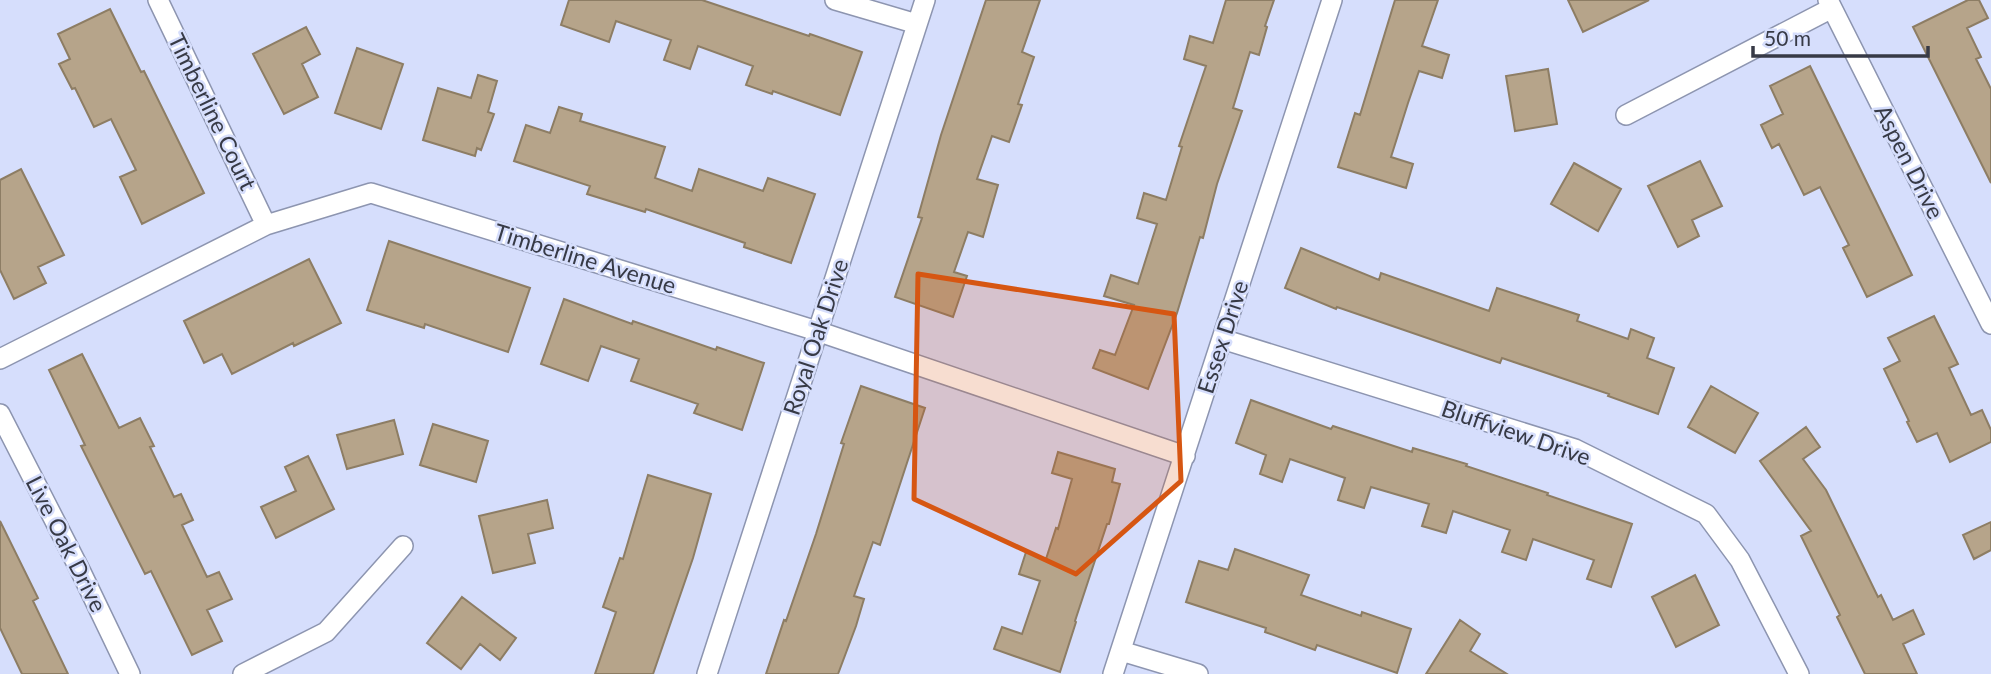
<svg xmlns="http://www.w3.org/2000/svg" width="1991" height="674" font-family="Lato,sans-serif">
<rect width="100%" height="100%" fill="#d6defc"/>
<path fill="#b6a48a" stroke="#8d7d64" stroke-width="2" d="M569,0h133l107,36 1,-2 52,18 -22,63 -67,-24 -1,3 -26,-9 7,-19 -55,-20 -8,23 -26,-9 7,-20 -55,-19 -7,21 -48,-17z
M986,0h54l-18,52 12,5 -16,47 4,1 -13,37 -17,-6 -15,43 21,6 -15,52 -15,-5 -14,40 13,4 -14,41 -58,-20 27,-79 -4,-1 23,-82z
M1226,0h48l-9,26 2,1 -8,28 -9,-3 -17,56 9,3 -25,73 -14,54 -3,-1 -23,76 -29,76 -55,-21 7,-18 15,5 19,-50 -30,-9 7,-21 27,9 19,-60 -20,-6 7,-25 22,7 16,-53 -3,-1 27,-80 -22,-7 6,-23 23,7z
M1395,0h43l-16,46 27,9 -7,23 -23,-7 -11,32 -17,54 22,7 -7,24 -68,-21 17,-54 5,2z
M1568,0h81l-66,32z
M1968,0h11l9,18 -21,10 14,29 -5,2 15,30v94l-78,-156z
M110,9l31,63 3,-1 60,122 -62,31 -22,-47 16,-7 -25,-51 -17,8 -19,-39 -3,1 -13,-25 11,-5 -12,-25z
M306,27l14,27 -18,10 16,33 -34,17 -31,-60z
M357,48l46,16 -22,65 -46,-16z
M1810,66l102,209 -45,22 -24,-49 6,-3 -29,-58 -16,8 -25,-51 -7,4 -11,-23 22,-11 -13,-28z
M1548,69l9,55 -42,7 -9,-55z
M478,75l19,6 -9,31 6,2 -13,36 -4,-2 -2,8 -52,-16 15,-52 33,10z
M559,107l23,7 -2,7 85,26 -10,31 37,13 7,-22 64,22 5,-13 47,16 -24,69 -47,-16 1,-4 -99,-34 -1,3 -58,-18 3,-8 -76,-25 12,-36 24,8z
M1700,161l22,45 -30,14 7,16 -21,11 -30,-61z
M1574,163l47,26 -23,42 -47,-27z
M21,169l43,86 -26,12 8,16 -32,16 -14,-29v-90z
M389,241l141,47 -22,64 -83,-28 -1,4 -57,-18z
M1301,248l78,32 2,-7 108,38 8,-23 82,27 -2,6 51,18 3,-10 23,9 -7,20 27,10 -16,46 -50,-18 1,-2 -107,-36 -2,5 -163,-56 -1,2 -51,-21z
M309,259l32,64 -47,23 -1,-3 -61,31 -10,-20 -18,9 -20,-42z
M564,299l68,25 1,-3 83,29 1,-3 47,16 -22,67 -48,-17 4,-9 -67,-23 8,-22 -38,-13 -13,35 -47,-17z
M1934,316l24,48 -9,4 22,47 11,-5 9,20v12l-41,20 -13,-29 -20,9 -10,-20 2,-1 -25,-52 16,-8 -12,-23z
M82,354l37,74 21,-10 14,28 -4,1 24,50 7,-3 12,26 -11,5 25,52 12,-5 13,27 -25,11 15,31 -30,14 -41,-84 -6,3 -64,-128 4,-1 -36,-75z
M861,386l64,22 -45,137 -7,-3 -19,54 10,3 -8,27 -18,48h-72l18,-54 2,1 30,-87 28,-90 -3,-1z
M1711,386l47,27 -23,40 -47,-26z
M1251,400l80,29 2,-3 79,26 1,-4 54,16 -1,2 82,27 -1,2 85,29 -21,63 -24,-8 7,-19 -61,-21 -7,21 -24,-8 8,-22 -57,-19 -7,22 -24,-7 7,-22 -58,-17 -7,21 -26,-8 7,-22 -55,-19 -8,23 -22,-8 6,-19 -30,-12z
M394,420l9,34 -56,15 -10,-34z
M433,424l55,17 -12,41 -56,-17z
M1806,427l14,20 -17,12 23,31 52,107 3,-2 12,25 20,-10 11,24 -21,10 14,30h-52l-28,-57 3,-2 -39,-79 10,-5 -51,-70z
M1058,452l57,17 -3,13 8,2 -11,40h-2l-32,97 1,1 -16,50 -66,-23 8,-22 20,7 18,-53 -21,-7 7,-22 20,7 10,-31 2,1 14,-50 -20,-6z
M308,456l26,53 -58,29 -15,-31 35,-16 -11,-24z
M648,475l63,19 -18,64 -40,116h-58l21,-62 -13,-5 17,-49 3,1z
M547,500l6,28 -25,6 7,29 -42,10 -14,-57z
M0,521l38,77 -5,3 35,73h-46l-22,-46z
M1991,522v28l-17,9 -11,-24z
M1235,549l74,26 -8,20 60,21 1,-4 49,17 -14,44 -80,-28 -2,5 -50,-18 1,-4 -80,-26 13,-41 29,9z
M1695,575l24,50 -43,22 -24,-50z
M462,597l54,41 -16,22 -20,-16 -19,25 -34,-26z
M1460,620l20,14 -10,17 37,23h-81z"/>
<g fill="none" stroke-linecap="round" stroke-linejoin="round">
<defs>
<path id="minor" d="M158,0l108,225
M835,0l82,24
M1828,0l163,324
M1626,115l206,-107
M1222,339l353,110 131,65 34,46 59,114
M0,359l266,-134 105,-32 446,138 368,125
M0,414l81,158 49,102
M1121,651l77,23
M243,674l83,-42 77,-86
M707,674l218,-674
M1113,674l219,-674"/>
</defs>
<use href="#minor" stroke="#8d95b0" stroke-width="22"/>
<use href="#minor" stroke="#fff" stroke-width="19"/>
</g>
<path fill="#d65612" fill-opacity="0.2" stroke="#d65612" stroke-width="5" stroke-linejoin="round" d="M918,274l256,40 7,167 -105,93 -162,-75z"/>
<g text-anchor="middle" stroke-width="5" stroke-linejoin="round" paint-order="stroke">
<g font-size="23" fill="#373a46" stroke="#d6defc">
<text transform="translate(212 112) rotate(64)" y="8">Timberline Court</text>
<text transform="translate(1909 162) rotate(63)" y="8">Aspen Drive</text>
<text transform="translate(585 259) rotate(17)" y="8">Timberline Avenue</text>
<text transform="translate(816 337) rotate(-72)" y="8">Royal Oak Drive</text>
<text transform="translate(1223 337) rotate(-72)" y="8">Essex Drive</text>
<text transform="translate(1516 433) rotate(19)" y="8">Bluffview Drive</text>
<text transform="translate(66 544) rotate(63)" y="8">Live Oak Drive</text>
</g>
</g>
<path d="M1753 46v10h175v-10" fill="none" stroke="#373a46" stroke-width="3.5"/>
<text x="1764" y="46" font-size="21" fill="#373a46" stroke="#d6defc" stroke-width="5" paint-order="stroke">50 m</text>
</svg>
